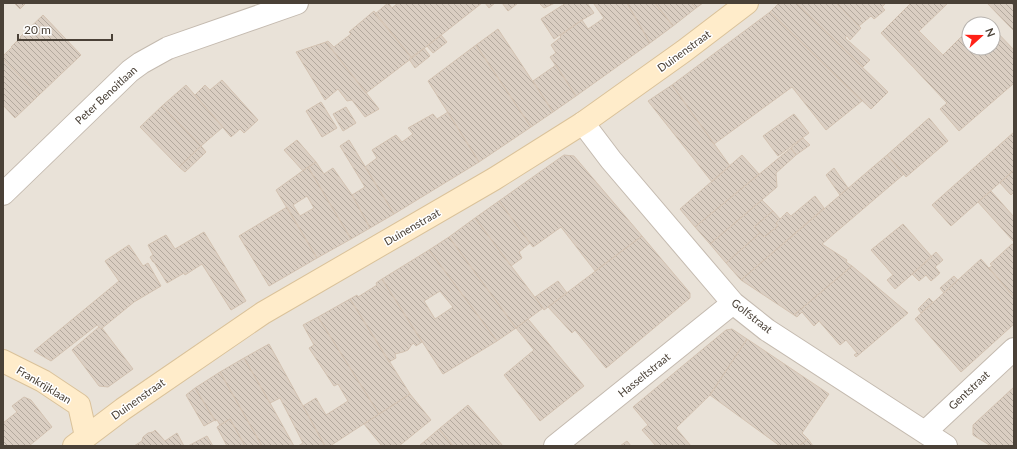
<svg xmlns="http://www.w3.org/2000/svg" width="1017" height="449" font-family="Lato,sans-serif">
<defs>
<pattern id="building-back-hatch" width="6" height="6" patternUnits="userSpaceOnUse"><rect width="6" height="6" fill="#dacec2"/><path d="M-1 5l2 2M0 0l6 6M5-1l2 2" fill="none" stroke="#b3a99e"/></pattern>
</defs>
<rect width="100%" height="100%" fill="#f5f1ea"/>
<path fill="#e9e2d8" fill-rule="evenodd" d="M3,3h1011v443h-1011zM969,24h24v24h-24z"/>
<path fill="url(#building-back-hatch)" stroke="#d3c2b1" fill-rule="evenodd" d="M14,3h12l-6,6z
M388,3h3l-2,1 3,4 6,-5h84l-70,55 -37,-44z
M485,3h10l-6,5z
M502,3h16l-10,8z
M539,3h16l-11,5z
M566,3h21l7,10 -12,7 -28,19 -13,-20z
M596,3h31l23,40 -74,53 -26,-39 6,-4 -5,-8 10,-8 -1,-1 22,-16 6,9 16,-11 -10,-14z
M627,3h28l18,23 -23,17z
M655,3h36l5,5 -23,18z
M691,3h12l-7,5z
M779,3h17l92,89 -17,17 -101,-97z
M796,3h40l25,25 -11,12 -3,-4 -2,2 25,22 -7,7z
M836,3h50l-4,4 3,3 -11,9 -3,-3 -12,10z
M911,3h37l-29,28 24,24 26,-26v19h24v-20l21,22v36l-1,-2 -54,47 -19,-22 7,-6 -66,-70z
M987,3h27v28z
M374,11l38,47 -46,35 -40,-51 2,-1 6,6 17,-13 -2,-2z
M770,12l92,89 -36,29 -34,-43 -78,57 -42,-59z
M43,15l38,40 -42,40 -36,-36v-3l9,-9h-1l10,-10h-1z
M982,17l7,7h-15z
M498,29l55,83 -22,15 -55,-82z
M441,35l6,7 -14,11 -6,-7z
M326,42l53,67 -14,8 -13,-17 -5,1 -9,-12 -13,11 -29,-48z
M476,45l55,82 -52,35 -51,-81z
M424,48l6,8 -15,12 -6,-9z
M3,59l36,36 -24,23 -12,-13z
M556,65l20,31 -23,16 -20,-31z
M222,80l36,40 -14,13 -4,-4 -9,8 -36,-42 10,-10 5,5z
M186,85l37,42 -22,19 -39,-40z
M672,85l58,81 -18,16 -64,-81z
M321,102l16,26 -15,9 -16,-26z
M162,106l39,40 -22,21 -39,-40z
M346,107l10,16 -13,8 -10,-17z
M448,112l31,50 -85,52 -29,-47 12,-9 -5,-8 24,-15 6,7 11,-8 -5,-6 25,-14 4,5z
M794,114l15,19 -31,23 -15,-20z
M929,118l19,23 -42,36 -19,-22z
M1014,132v38l-63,56 -19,-21z
M803,138l7,7 -14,10 -5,-7z
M297,140l19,22 -13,9 -19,-21z
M349,140l45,74 -24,14 -18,-33 13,-8 -25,-41z
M201,146l5,6 -21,20 -6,-5z
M791,148l5,7 -20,18 1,14 -67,57 -15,-17z
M564,155l10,1 68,80 -47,35 -34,-44 -28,20 -34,-46z
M742,155l17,19 -64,53 -15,-18z
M887,155l17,19 -82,70 25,16 -1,2 6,4 -58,49 -53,-35z
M316,162l8,12 9,-6 19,27 18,33 -19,11 -43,-72z
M308,167l43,72 -34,19 -41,-68zM307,196l7,12 -14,8 -7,-11z
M834,168l14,20 -8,7 -14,-20z
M1014,170v22l-3,3 -11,-12z
M991,191l23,26v25l-36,-40z
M815,196l9,12 -83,72 -15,-17 34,-30 4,4 14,-11 -2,-3 11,-11 4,4z
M762,200l11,11 -19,16 6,6 -34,30 -16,-19z
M499,201l31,42 -11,9 3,6 -11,8 -36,-48z
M287,207l30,51 -48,28 -30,-50z
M773,211l7,8 -4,4 2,3 -14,11 -10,-10z
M475,218l68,90 -27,20 -67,-91z
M903,224l29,33 -37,32 -8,-9 6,-5 -22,-25z
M204,232l42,69 -15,9 -29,-46 -17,11 -1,-2 -17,10 -13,-21h-1l-3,-5 3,-2 -5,-10 18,-10 9,14z
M642,236l48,57v5l-84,70 -31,-38 -3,3 -24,-26z
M449,237l67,91 -19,13 -68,-91z
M1012,244l2,1v52l-25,-29 3,-2 -2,-2z
M129,245l14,21 5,-3 13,23 -27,16 -33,27 -4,-4 -46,36 -17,-10 85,-70 -14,-20z
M429,250l68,91 -54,33 -61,-95zM440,291l13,16 -18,12 -11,-18z
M936,252l7,8 -8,7 5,6 -9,8 -5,-6 -7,6 -7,-7z
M981,259l33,38v27l-53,48 -46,-53z
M852,266l56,47 -52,44 -2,-2 3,-2 -11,-13 -6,5 -21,-24 -5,5 -12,-14 -5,5 -3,-2z
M954,276l4,4 -14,13 -4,-5z
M382,279l40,63 -6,4 -3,-3 -5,7 -5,2 -8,2 1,4 -7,4 -39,-63 7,-4 1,2 19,-12 -1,-2z
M558,281l9,12 -23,17 -9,-13z
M929,298l4,4 -12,11 -3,-4z
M350,299l60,95 -31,20 -61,-97z
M318,317l61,97 -49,32h-5l-22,-40 13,-8 10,17 22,-14 -10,-17 -4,2 -25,-38 5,-3 -11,-20z
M528,319l56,67 -44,35 -36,-46 30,-25 -18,-22z
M99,327l2,2 1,-1 31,41 -25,18 -9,-1 -27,-36z
M732,329l15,10 -37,56 -34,33 15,18h-35l-14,-16 6,-5 -15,-18 93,-77z
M747,339l82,55 -27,39 6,6 -9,7h-19l-70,-51z
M269,344l34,62 22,40h-27l5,-3 -23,-45 -10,5 -26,-45z
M244,358l26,45 24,43h-32l-42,-74z
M220,372l42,74h-17l-15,-27 -10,6 -3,-5 -2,1 -20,-33z
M1014,387v59h-23l-18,-11v-10z
M195,388l20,32 -11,6 -18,-31z
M410,394l21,26 -32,26h-17l-18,-22z
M24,397l7,3 21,27 -23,19h-26v-23l14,-11 -5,-6z
M468,405l35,41h-50l-14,-17z
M230,419l15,27h-18l-10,-19z
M439,429l14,17h-34z
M155,430l10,11 12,-8 7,13h-50l8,-5 1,-4 5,-4 5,-1z
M207,436l6,10h-25z
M808,439l5,7h-14z
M627,441l4,5h-11z"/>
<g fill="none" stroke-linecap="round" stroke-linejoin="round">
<defs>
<path id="street" d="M583,123l28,37 122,143 34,27 179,116
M3,194l127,-123 11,-8 27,-15 129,-45
M925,432l89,-83
M555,446l178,-143"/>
<path id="secondary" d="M3,361l40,20 36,24 7,31
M74,446l49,-37 140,-96 231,-134 89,-56 101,-72 63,-48"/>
</defs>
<use href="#street" stroke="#c4baaf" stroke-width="24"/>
<use href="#secondary" stroke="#dac29a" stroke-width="24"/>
<use href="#street" stroke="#fff" stroke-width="22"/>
<use href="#secondary" stroke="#ffecca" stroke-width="22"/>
</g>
<g text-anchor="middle" stroke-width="3" stroke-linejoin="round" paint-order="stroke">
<g font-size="11" fill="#4a4137" stroke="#fff">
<text transform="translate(684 51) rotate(-36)" y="4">Duinenstraat</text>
<text transform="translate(106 95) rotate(-43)" y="4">Peter Benoitlaan</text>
<text transform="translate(412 227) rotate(-30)" y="4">Duinenstraat</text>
<text transform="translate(752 316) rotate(38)" y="4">Golfstraat</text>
<text transform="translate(644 375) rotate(-39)" y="4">Hasseltstraat</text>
<text transform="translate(44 385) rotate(31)" y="4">Frankrijklaan</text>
<text transform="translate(969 390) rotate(-43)" y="4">Gentstraat</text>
<text transform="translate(138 399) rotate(-35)" y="4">Duinenstraat</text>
</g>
</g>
<rect width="1017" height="449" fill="none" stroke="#4a4137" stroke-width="8"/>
<g transform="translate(981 36) rotate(69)"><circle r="19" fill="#ffffff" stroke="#b7b3af"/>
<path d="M0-3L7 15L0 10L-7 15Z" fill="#ff2117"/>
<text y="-6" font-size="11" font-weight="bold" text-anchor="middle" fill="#4a4137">N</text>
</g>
<path d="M18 34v6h94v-6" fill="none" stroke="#4a4137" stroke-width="2"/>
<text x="24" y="34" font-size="12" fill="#4a4137" stroke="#ffffff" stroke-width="3" paint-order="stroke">20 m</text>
</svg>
